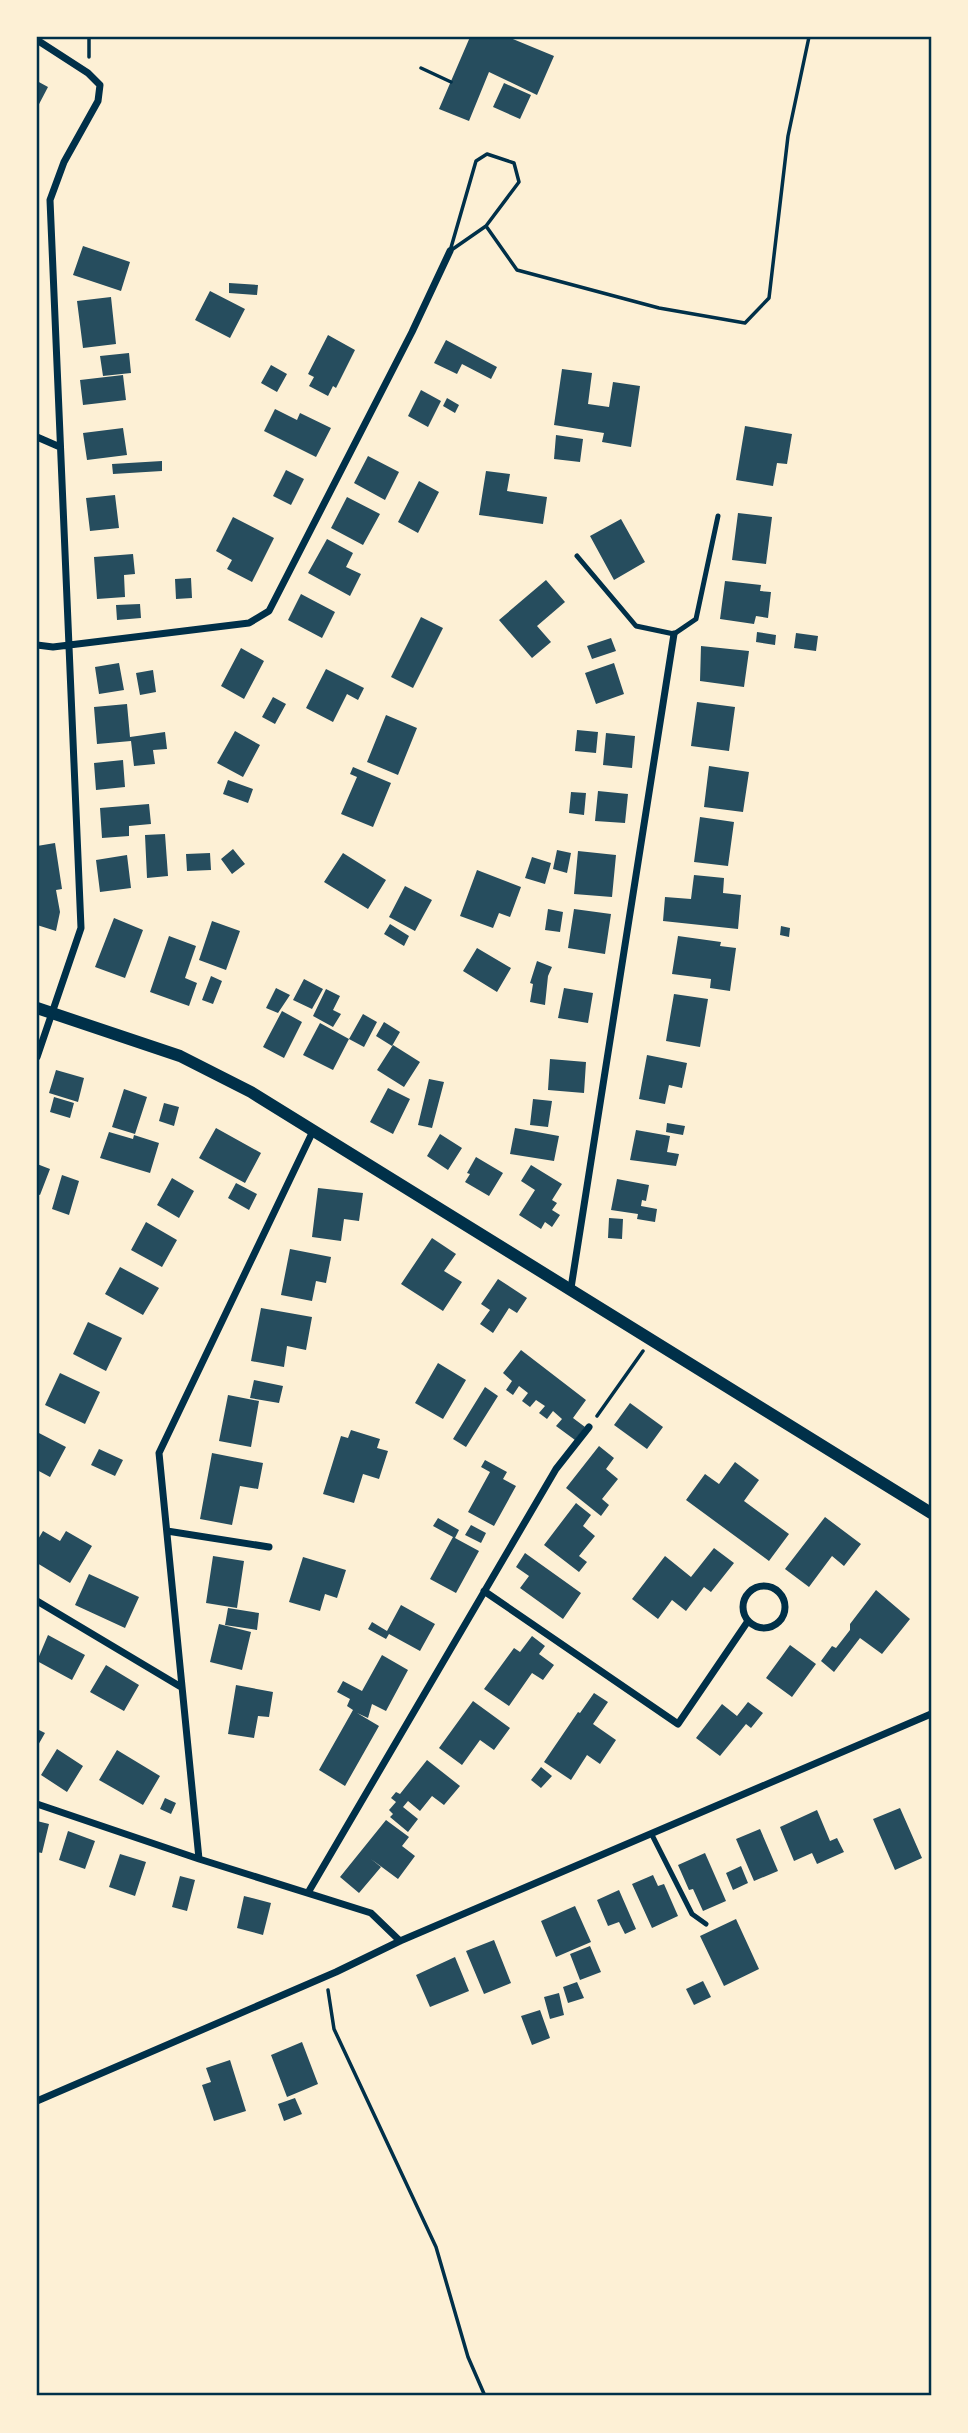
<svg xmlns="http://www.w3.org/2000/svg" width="968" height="2433" font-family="Commissioner,sans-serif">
<rect width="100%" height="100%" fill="#fdf0d5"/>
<path fill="#264d5e" d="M470,37h38l46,19 -17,39 -48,-23 -20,49 -30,-12z
M37,81l11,6 -11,21z
M504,83l27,12 -11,24 -27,-12z
M83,246l47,16 -9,29 -48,-16z
M229,283l29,2 -1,10 -28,-2z
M210,291l35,18 -15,29 -35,-18z
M111,297l5,47 -33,4 -6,-47z
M328,335l27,15 -19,38 -3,-2 -5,10 -19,-10 5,-9 -6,-3z
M446,340l51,27 -6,12 -29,-15 -5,10 -23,-11z
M129,353l2,20 -28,3 -3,-20z
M271,365l16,9 -10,18 -16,-9z
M562,369l30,4 -4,31 21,3 4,-25 27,4 -9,61 -29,-5 2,-9 -50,-8z
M123,375l3,25 -43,5 -3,-25z
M421,390l20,11 -13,26 -20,-11z
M447,398l12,7 -4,8 -12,-7z
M275,409l22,11 3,-7 31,15 -15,29 -52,-26z
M745,426l47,8 -5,30 -10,-1 -4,23 -37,-6z
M123,428l4,27 -40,5 -4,-27z
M556,435l27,4 -3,23 -26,-3z
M368,456l31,16 -14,28 -31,-17z
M162,461v10l-49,3 -1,-10z
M286,470l18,9 -13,26 -18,-9z
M486,471l24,3 -3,17 40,6 -4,27 -64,-9z
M419,481l20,11 -21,41 -20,-11z
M115,495l4,33 -29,3 -4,-33z
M347,497l33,17 -17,31 -32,-17z
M738,513l34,4 -6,47 -34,-4z
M233,517l41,21 -22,44 -25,-13 5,-9 -16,-9z
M621,519l24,43 -31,18 -24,-44z
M327,539l26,14 -7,14 15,7 -11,22 -42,-23z
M133,554l2,20 -11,1 1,22 -28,2 -3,-42z
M191,578l1,20 -16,1 -1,-20z
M546,580l19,22 -28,24 14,16 -19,16 -33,-38z
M725,581l36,4 -1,6 11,1 -3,26 -12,-2 -2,8 -34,-5z
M301,594l34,18 -13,26 -34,-18z
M140,604l1,14 -24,2 -1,-15z
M421,617l22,11 -30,60 -22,-11z
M757,632l19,3 -1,10 -19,-3z
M796,633l22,3 -2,15 -22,-3z
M611,638l5,13 -24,8 -5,-13z
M701,646l48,5 -5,36 -44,-6z
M241,648l23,13 -20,38 -23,-13z
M119,663l5,27 -25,4 -4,-27z
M614,663l10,31 -28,10 -11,-31z
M326,669l38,19 -6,12 -11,-6 -14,28 -27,-14z
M153,670l3,22 -16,3 -4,-22z
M273,697l13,7 -11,20 -13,-7z
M697,702l38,5 -6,44 -38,-5z
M127,704l3,33 35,-5 2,17 -14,1 2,14 -21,2 -3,-25 -34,3 -3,-37z
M386,715l31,13 -19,47 -31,-13z
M577,730l21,2 -2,21 -21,-2z
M235,731l25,14 -17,32 -26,-14z
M606,733l29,3 -3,32 -29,-3z
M123,760l2,27 -29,3 -2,-27z
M709,766l40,6 -6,40 -39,-5z
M353,767l38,16 -18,44 -32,-13 16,-37 -7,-3z
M228,780l25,9 -5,14 -25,-9z
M598,791l30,3 -3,29 -30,-2z
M571,792l15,1 -2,22 -15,-2z
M149,804l2,20 -22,2v10l-27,2 -2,-30z
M700,817l34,5 -6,44 -34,-4z
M165,834l3,42 -21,2 -2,-43z
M55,843l7,46 -6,1 4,22 -4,19 -19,-6v-79z
M233,849l12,15 -13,10 -11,-15z
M557,850l14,3 -4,20 -14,-4z
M578,851l38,4 -4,42 -38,-3z
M210,853l1,17 -24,1 -1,-17z
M343,853l43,27 -18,29 -44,-27z
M127,855l4,33 -31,4 -4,-32z
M532,857l19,6 -6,21 -20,-6z
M477,870l44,17 -11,30 -11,-4 -6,15 -33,-12z
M694,875l30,3 -1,15 18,2 -3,34 -75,-8 2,-24 26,2z
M405,886l27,14 -17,31 -26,-14z
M548,909l15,3 -3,20 -15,-2z
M574,909l37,5 -6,40 -37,-6z
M114,918l29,12 -18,48 -30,-11z
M212,921l28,10 -14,39 -27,-10z
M390,924l19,12 -5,10 -20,-12z
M781,926l9,2 -1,9 -9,-2z
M169,936l27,10 -11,32 12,5 -8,23 -39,-14z
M678,936l43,6 -1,4 16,2 -6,43 -20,-3 1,-9 -39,-5z
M477,948l34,20 -14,24 -34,-21z
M537,961l15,6 -4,9 -3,29 -15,-3 3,-18 -3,-1z
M211,976l11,5 -9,23 -11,-4z
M304,979l19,10 -11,20 -19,-9z
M276,988l14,7 -12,18 -12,-5z
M564,988l29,5 -5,30 -30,-5z
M326,989l14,7 -7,14 8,4 -8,13 -20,-11z
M674,994l34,5 -8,48 -34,-6z
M282,1011l20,11 -18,36 -21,-11z
M363,1014l14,8 -13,25 -15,-8 -16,31 -30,-15 17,-32 29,16z
M384,1022l16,10 -8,14 -16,-10z
M393,1045l27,17 -16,25 -27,-17z
M647,1055l40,8 -5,25 -13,-3 -4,19 -26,-5z
M550,1059l36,3 -2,31 -36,-3z
M56,1070l28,8 -6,24 -29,-9z
M429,1079l15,3 -12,46 -14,-3z
M388,1088l22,11 -17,35 -23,-12z
M124,1089l23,8 -12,37 -23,-7z
M54,1097l20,6 -4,15 -20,-6z
M533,1099l19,2 -4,26 -18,-2z
M164,1103l15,4 -5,19 -15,-5z
M667,1123l18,3 -2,9 -17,-3z
M216,1128l45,25 -16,30 -46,-25z
M515,1128l44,8 -5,25 -44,-7z
M636,1130l34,6 -3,16 12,2 -3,12 -46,-6z
M109,1132l24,7 1,-4 25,8 -9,30 -50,-15z
M440,1134l22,14 -14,22 -21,-14z
M476,1157l27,16 -14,23 -24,-14 5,-8 -3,-1z
M37,1164l13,5 -10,26 -3,-1z
M531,1165l31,19 -10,16 5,3 -5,7 8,5 -8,12 -7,-5 -4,7 -22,-14 16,-25 -14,-9z
M62,1175l17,6 -10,34 -17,-6z
M172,1178l22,13 -15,27 -22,-13z
M617,1179l32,6 -3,16 -4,-1 -1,6 16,3 -2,13 -18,-3 1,-5 -27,-4z
M236,1183l21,11 -8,16 -21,-12z
M318,1188l45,5 -4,28 -15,-2 -3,22 -29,-4z
M609,1218l14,1 -1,20 -14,-1z
M146,1222l31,18 -15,27 -31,-17z
M432,1238l24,16 -12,17 18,11 -19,29 -42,-27z
M290,1249l41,8 -5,26 -10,-2 -4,20 -31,-6z
M120,1267l39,21 -16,27 -38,-21z
M498,1279l29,19 -10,15 -8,-5 -16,25 -13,-9 10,-14 -9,-6z
M261,1308l51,9 -6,33 -19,-4 -3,21 -33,-6z
M88,1322l34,16 -16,33 -33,-17z
M521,1350l65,50 -13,18 12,9 -10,13 -19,-14 6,-7 -9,-8 -6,8 -8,-6 6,-7 -9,-6 -6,7 -8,-6 6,-8 -9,-7 -6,9 -7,-5 6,-9 -9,-8z
M438,1363l28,17 -23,39 -28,-16z
M60,1373l40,19 -15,32 -40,-19z
M254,1380l29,6 -4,17 -29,-5z
M485,1387l13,9 -32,51 -13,-8z
M228,1395l31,6 -8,46 -32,-6z
M630,1403l33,24 -16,22 -33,-24z
M351,1430l29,9 -3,9 11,3 -9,28 -16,-5 -9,29 -31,-9 18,-58 7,2z
M37,1432l29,15 -16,30 -13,-7z
M599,1446l15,12 -8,11 12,10 -16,20 7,6 -8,11 -35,-28z
M99,1449l24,11 -8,16 -24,-11z
M212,1453l51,10 -5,26 -18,-3 -8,39 -32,-6z
M485,1460l22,12 -4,7 13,7 -22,40 -26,-14 22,-40 -9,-5z
M735,1462l24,18 -15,21 45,33 -20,27 -83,-61 19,-26 14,10z
M576,1503l15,12 -8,11 12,10 -16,20 8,6 -8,10 -35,-27z
M825,1517l36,27 -17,22 -12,-10 -23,31 -24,-18z
M438,1518l21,12 -4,8 24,13 -23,42 -26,-14 23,-42 -20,-11z
M471,1525l15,8 -5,10 -16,-8z
M43,1531l17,10 6,-10 26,15 -22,37 -33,-20v-22z
M714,1548l20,15 -23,29 -7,-5 -18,24 -14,-11 -14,19 -26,-20 33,-43 26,21z
M525,1553l56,40 -18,26 -43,-31 9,-12 -13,-9z
M213,1556l31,5 -7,47 -31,-5z
M303,1557l43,13 -9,28 -12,-4 -5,17 -31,-9z
M89,1574l50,23 -14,31 -50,-23z
M876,1590l34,29 -28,35 -22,-16 -26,34 -13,-11 11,-15 4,2 14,-18v-6z
M401,1605l34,19 -15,27 -31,-17 -3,5 -18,-10 4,-7 15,9z
M228,1608l31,5 -2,17 -32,-5z
M219,1624l32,8 -9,38 -32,-8z
M48,1635l37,20 -13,25 -35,-19z
M532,1636l13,10 -6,8 15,11 -11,15 -11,-7 -23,33 -25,-17 30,-41 6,4z
M790,1645l26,19 -24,33 -26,-19z
M382,1655l26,15 -22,41 -14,-7 -4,14 -11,-5 22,13 -34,60 -26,-16 34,-60 -6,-4 3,-7 -13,-7 6,-11 19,10z
M106,1665l33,20 -15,26 -34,-19z
M236,1685l37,7 -4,25 -11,-1 -4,22 -26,-4z
M594,1693l14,9 -15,22 23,16 -16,24 -13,-9 -16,25 -27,-18 34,-50 2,1z
M473,1701l37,27 -16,22 -14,-10 -18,25 -23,-17z
M748,1702l15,11 -12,15 -5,-4 -26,32 -24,-18 26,-34 15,12z
M37,1729l8,4 -8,14z
M57,1749l26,17 -16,26 -26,-17z
M117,1750l43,26 -17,29 -44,-25z
M427,1760l33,26 -16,19 -12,-9 -12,15 -12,-10 -5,6 15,12 -10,13 -18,-15 3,-3 -4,-4 7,-8 -5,-4 5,-6 4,2z
M541,1767l11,9 -11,12 -10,-8z
M165,1798l11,5 -5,11 -11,-5z
M900,1808l22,50 -27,12 -22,-51z
M817,1810l13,31 7,-3 7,14 -27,12 -5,-11 -18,8 -14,-34z
M386,1820l23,17 -7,9 13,10 -17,23 -27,-20 10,8 -22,26 -19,-16z
M37,1821l12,3 -7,29 -5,-1z
M760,1829l18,42 -24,10 -18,-42z
M68,1831l27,10 -10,28 -26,-9z
M705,1853l21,48 -23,10 -10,-22 -4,1 -11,-25z
M120,1854l26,8 -11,34 -26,-9z
M741,1866l7,17 -15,7 -7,-17z
M653,1875l5,11 6,-2 14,32 -26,12 -20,-44z
M180,1876l15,4 -8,31 -15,-4z
M619,1890l17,39 -11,5 -6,-12 -11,4 -11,-26z
M244,1896l27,7 -8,32 -26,-7z
M575,1906l16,36 -35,15 -15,-36z
M736,1919l23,50 -35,17 -24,-50z
M494,1940l17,43 -27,11 -18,-43z
M590,1946l11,26 -21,8 -10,-26z
M455,1957l14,34 -39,16 -14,-32z
M703,1981l8,16 -17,8 -8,-16z
M577,1982l7,16 -16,5 -5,-16z
M559,1993l5,22 -14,4 -6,-22z
M540,2010l10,28 -18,7 -11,-29z
M302,2042l16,42 -31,13 -16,-42z
M230,2060l16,51 -32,10 -12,-36 9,-3 -5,-14z
M295,2098l7,16 -18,7 -6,-17z"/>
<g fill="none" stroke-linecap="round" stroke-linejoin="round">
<path stroke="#003049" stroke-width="3.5" d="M89,57v-20
M421,68l30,14
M487,154l27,9 5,19 -33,44 -36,25 26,-90z
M486,226l31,44 142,38 86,15 24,-25 19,-162 21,-99
M597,1416l46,-65
M328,1990l6,39 102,218 32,110 17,39"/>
<path stroke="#003049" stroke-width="5" d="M577,556l59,70 38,8 22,-15 22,-103
M652,1835l40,79 14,10"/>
<path stroke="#003049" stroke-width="7" d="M37,40l51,33 12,12 -2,16 -34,61 -14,38 31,728 -44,129
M37,437l23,10
M37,645l16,2 196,-24 20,-12 143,-279 38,-81
M313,1131l-154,322 40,406 172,54 29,28
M571,1288l103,-654
M167,1531l102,16
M743 1607a21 21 0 1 1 42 0a21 21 0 1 1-42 0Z
M484,1591l194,133 70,-103
M37,1601l144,86
M37,1804l162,55
M309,1891l247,-422 33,-42
M37,2101l299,-129 64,-31 531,-227"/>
<path stroke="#003049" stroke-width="12" d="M37,1008l143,48 71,36 680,421"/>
</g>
<rect width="968" height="2433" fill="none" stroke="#fdf0d5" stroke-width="77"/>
<rect x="38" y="38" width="892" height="2356" fill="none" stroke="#003049" stroke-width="2.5"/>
</svg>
